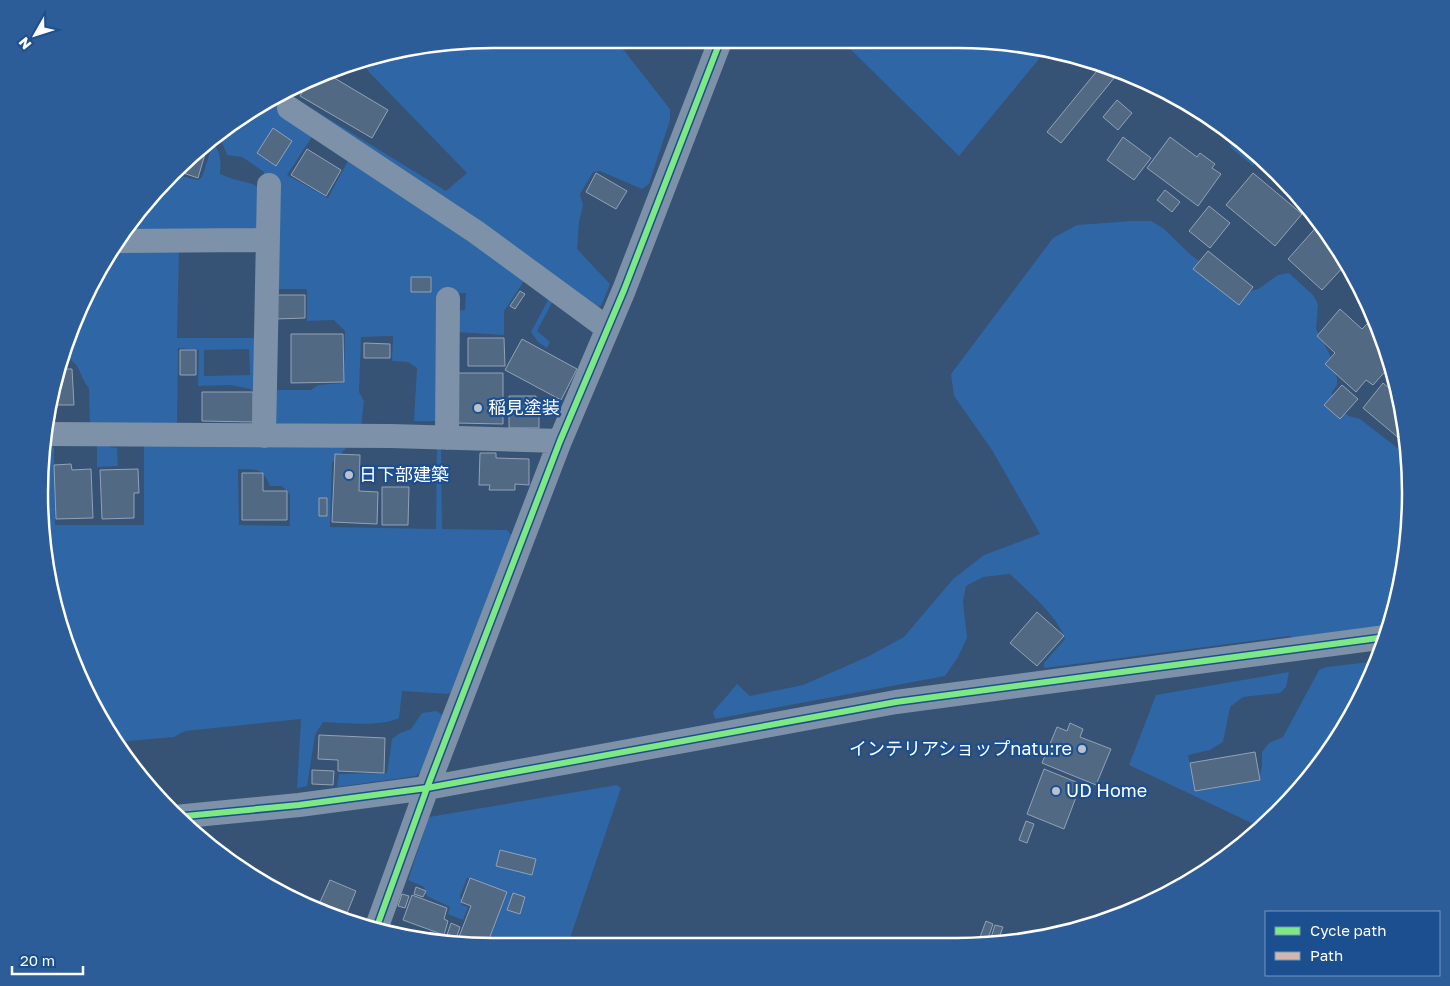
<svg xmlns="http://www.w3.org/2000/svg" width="1450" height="986" font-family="'Golos Text','Noto Sans JP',sans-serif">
<rect width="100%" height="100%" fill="#365274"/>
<path fill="#2f66a5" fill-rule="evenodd" d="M493,39h132l-3,9 48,61v11l-21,64 -7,5 -42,-18 -7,1 -13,22 3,11 -4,17 -2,27 33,35 -9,22h-7l-279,-174 -28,43 41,23 22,-41 205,140 -18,34 13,11 -3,6 -9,-6 -7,-10 17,-32 -24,-19 -20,30v24l-48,-3 1,-21 8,-1 1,-17 -27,1 -2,127h-23l3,-53 -9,-6 -16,-1 1,-25 -32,1 -2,55 5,9 -3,27 -10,15 -19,20 -2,64 106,2 1,-85h4l1,85 65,1 6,7 -56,152 -9,5 -46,-3 -3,27c-17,9 -56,5 -76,4l-8,13 -8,51 -10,2 4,-69 -116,12 -11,6 -57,5 -18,-22 -51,-138 -4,-57 6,-1 -2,-77h6l1,78h89v-81l135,-19 -6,-6v-29h38l7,-5 26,-2 1,-52 -11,-11 -27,1v-32h-33l-10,-117 -22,-15 -15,-2 -5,-12 -5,-5 23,-23 47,-22 159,98 21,-18 -98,-101 -8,-12zM273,128l3,38 -19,-13zM238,469c18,0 25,-1 32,17h12l8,8v32l-51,-1z
M840,39h25l12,11 12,-11h68l91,9 -89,108z
M1232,139l27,19 -6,8 -23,-19z
M213,143c8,9 8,19 7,31l13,5 20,5 9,6 -1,36 -8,8h-131l11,-18 44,-41 21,5 4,-3z
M1132,221h19l12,7 28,27 50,38 17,-4 20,-14 11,-2 24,22 5,9 -2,25 14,26 7,23v7l-5,7 1,13 16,11 11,3 48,37 3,37 -8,88 -15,47 -87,12 -12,-4 -245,32v-5l21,-24c-8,-24 -37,-47 -55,-65l-27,3 -17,9 -3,16 4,36 -9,19 -13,19 -230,43 -2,-7 24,-28 13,12 53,-11 64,-28 37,-20 49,-58 31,-24 56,-21 -48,-84 -38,-54 -3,-22 102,-136 24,-13z
M115,246l64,2 -2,90h82l-4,56 -4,-5 -21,-4 -32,1 1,-36 -21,-2 -1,76 -87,3 -1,-39c-11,-12 -6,-24 -25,-31l9,-38zM249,349l1,26 -46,1v-26z
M109,443v4l8,1 1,18 -21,1v-23z
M1378,661l-43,84 -57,69 -16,14 -133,-63 27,-70 133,-23 -3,15 -6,6 -37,4 -13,10 -7,35 -13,8 -22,5 7,36 64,-11 3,-14v-14l7,-9 14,-6 36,-67 7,-3z
M436,711l9,6 -17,48 -12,11 -79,11 2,-13 48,-1 5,-34 8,-6 11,-4 11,-16z
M617,785l4,3 -54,159h-81l21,-55 -40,-14 -7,18 2,9 6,2 -5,13 -15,-6 2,-7 -23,-11 -3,-9 -16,-7 21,-63z"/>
<path fill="#526984" stroke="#92a2b6" d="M869,39h17l-9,8z
M1101,66l18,6 -58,71 -14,-11z
M326,73l62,37 -16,28 -72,-42 8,-14z
M1117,100l15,13 -14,17 -15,-13z
M273,128l19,13 -16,25 -19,-13z
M1123,137l28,21 -17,22 -27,-20z
M1170,137l27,20 3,-4 15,11 -3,4 9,6 -23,32 -51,-38z
M207,147l-9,31 -18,-6z
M307,149l34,21 -15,26 -35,-21z
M1262,160l11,8 -4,5 -10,-9z
M596,173l31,18 -11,18 -30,-17z
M1253,173l49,41 -27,32 -49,-41z
M1165,190l15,12 -8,10 -15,-12z
M1209,206l21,17 -20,25 -21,-17z
M1320,223l15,17 12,23 -25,27 -34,-31z
M1208,251l45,36 -14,18 -46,-36z
M411,277h20v15h-20z
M520,291l5,3 -10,15 -5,-3z
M275,295h30v23l-30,1z
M1340,309l22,20 5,-5 16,14v3l-2,3 4,4 6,17 -18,20 -7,-5 -10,12 -31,-28 10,-11 -18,-17z
M291,334h52l1,48 -53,1z
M468,338h36l1,28h-37z
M522,339l55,30 -16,31 -56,-30z
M364,343l26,1v14h-26z
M180,350h16v25h-16z
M62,369h10l2,36h-21z
M455,373h48v51l-48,-1z
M1383,383l17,14 5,37 -4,6 -38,-32z
M1342,385l16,14 -18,20 -16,-14z
M202,392h51v30l-51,-1z
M509,396h27v6l3,1v25h-30z
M480,453h16v5l33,1v26l-14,-1v6h-26l1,-5h-11z
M335,454l25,1 -1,36 19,1 -1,32 -45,-2z
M71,464l1,6 19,-1 2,49 -37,1 -2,-54z
M138,469l1,24h-5v25l-32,1 -2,-49z
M242,473h21v18h24v29h-45z
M382,487h27l-1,38h-26z
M319,498h8v18h-8z
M1037,612l27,24 -27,30 -27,-23z
M1070,723l13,6 -3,8 31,12 -15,36 -54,-22 15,-36 10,4z
M319,735l66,3 -1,35 -46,-2v-11l-20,-1z
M1255,752l5,28 -65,11 -5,-28z
M1044,769l37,15 -17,45 -37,-15z
M312,770l22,1 -1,14 -21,-1z
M1026,821l8,3 -7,19 -8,-3z
M500,850l36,9 -4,16 -36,-9z
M470,878l37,14 -21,55 -59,-6 3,-9 27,10 14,-36 -10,-4z
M330,880l26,11 -9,22 -27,-11z
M416,887l10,4 -3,6 -9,-3z
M513,893l12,4 -5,17 -13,-4z
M402,894l7,2 -4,12 -7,-2z
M412,895l35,13 -3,11 4,2 -4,14 -41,-15z
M986,921l7,3 -7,20 -9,1z
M451,923l9,4 -4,12 -9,-4z
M995,925l8,2 -6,16 -8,1z"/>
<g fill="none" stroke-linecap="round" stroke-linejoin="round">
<path stroke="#7d92a8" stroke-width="24" d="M289,108l187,124 131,96
M119,241l148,-1
M46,434l345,2 169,5
M264,436l5,-251
M447,438l1,-139
M175,817l124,-12 128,-17 469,-86 490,-65
M376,929l51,-141 133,-347 64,-151 97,-251"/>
<path stroke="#d1b7ad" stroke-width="5" stroke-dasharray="10 5" stroke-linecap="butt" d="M1221,133l1,-2"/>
<defs>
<path id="cycleway" d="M175,817l124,-12 128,-17 469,-86 490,-65
M376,929l51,-141 133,-347 64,-151 97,-251"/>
</defs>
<use href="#cycleway" stroke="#1b4f8f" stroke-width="9"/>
<use href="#cycleway" stroke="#7ce984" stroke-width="6"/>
</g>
<g fill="#b9c2ce" stroke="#1b4f8f" stroke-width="2">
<circle cx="478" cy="408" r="5"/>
<circle cx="349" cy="475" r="5"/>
<circle cx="1082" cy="749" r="5"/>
<circle cx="1056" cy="791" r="5"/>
</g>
<g text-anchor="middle" stroke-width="4.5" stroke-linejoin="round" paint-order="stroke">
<g font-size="18" fill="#fff" stroke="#1b4f8f" text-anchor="start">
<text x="488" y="414">稲見塗装</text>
<text x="359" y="481">日下部建築</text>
<text x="1072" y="755" text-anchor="end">インテリアショップnatu:re</text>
<text x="1066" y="797">UD Home</text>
</g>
</g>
<path d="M0 0H1450V986H0ZM493 48H957A445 445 0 0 1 1402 493V493A445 445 0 0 1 957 938H493A445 445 0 0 1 48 493V493A445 445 0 0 1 493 48Z" fill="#2d5d98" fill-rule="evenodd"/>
<path fill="none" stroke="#fff" stroke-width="2.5" d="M493 48H957A445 445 0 0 1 1402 493V493A445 445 0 0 1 957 938H493A445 445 0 0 1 48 493V493A445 445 0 0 1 493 48Z"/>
<rect x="1265" y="911" width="175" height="65" fill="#1b4f8f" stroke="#7695bc"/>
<rect x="1275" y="927" width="25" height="8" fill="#7ce984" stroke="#7695bc"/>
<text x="1310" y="936" font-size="15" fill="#ffffff">Cycle path</text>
<rect x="1275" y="952" width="25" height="8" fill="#d1b7ad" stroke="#7695bc"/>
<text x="1310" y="961" font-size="15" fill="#ffffff">Path</text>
<g transform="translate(35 35) rotate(231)" stroke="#1b4f8f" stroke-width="4" paint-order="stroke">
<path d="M0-4L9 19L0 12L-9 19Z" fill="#ffffff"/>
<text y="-8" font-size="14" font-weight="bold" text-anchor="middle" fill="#ffffff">N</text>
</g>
<path d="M12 966v8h71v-8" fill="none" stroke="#ffffff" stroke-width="2.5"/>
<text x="20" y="966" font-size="15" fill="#ffffff" stroke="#1b4f8f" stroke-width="4" paint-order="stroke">20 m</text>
</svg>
